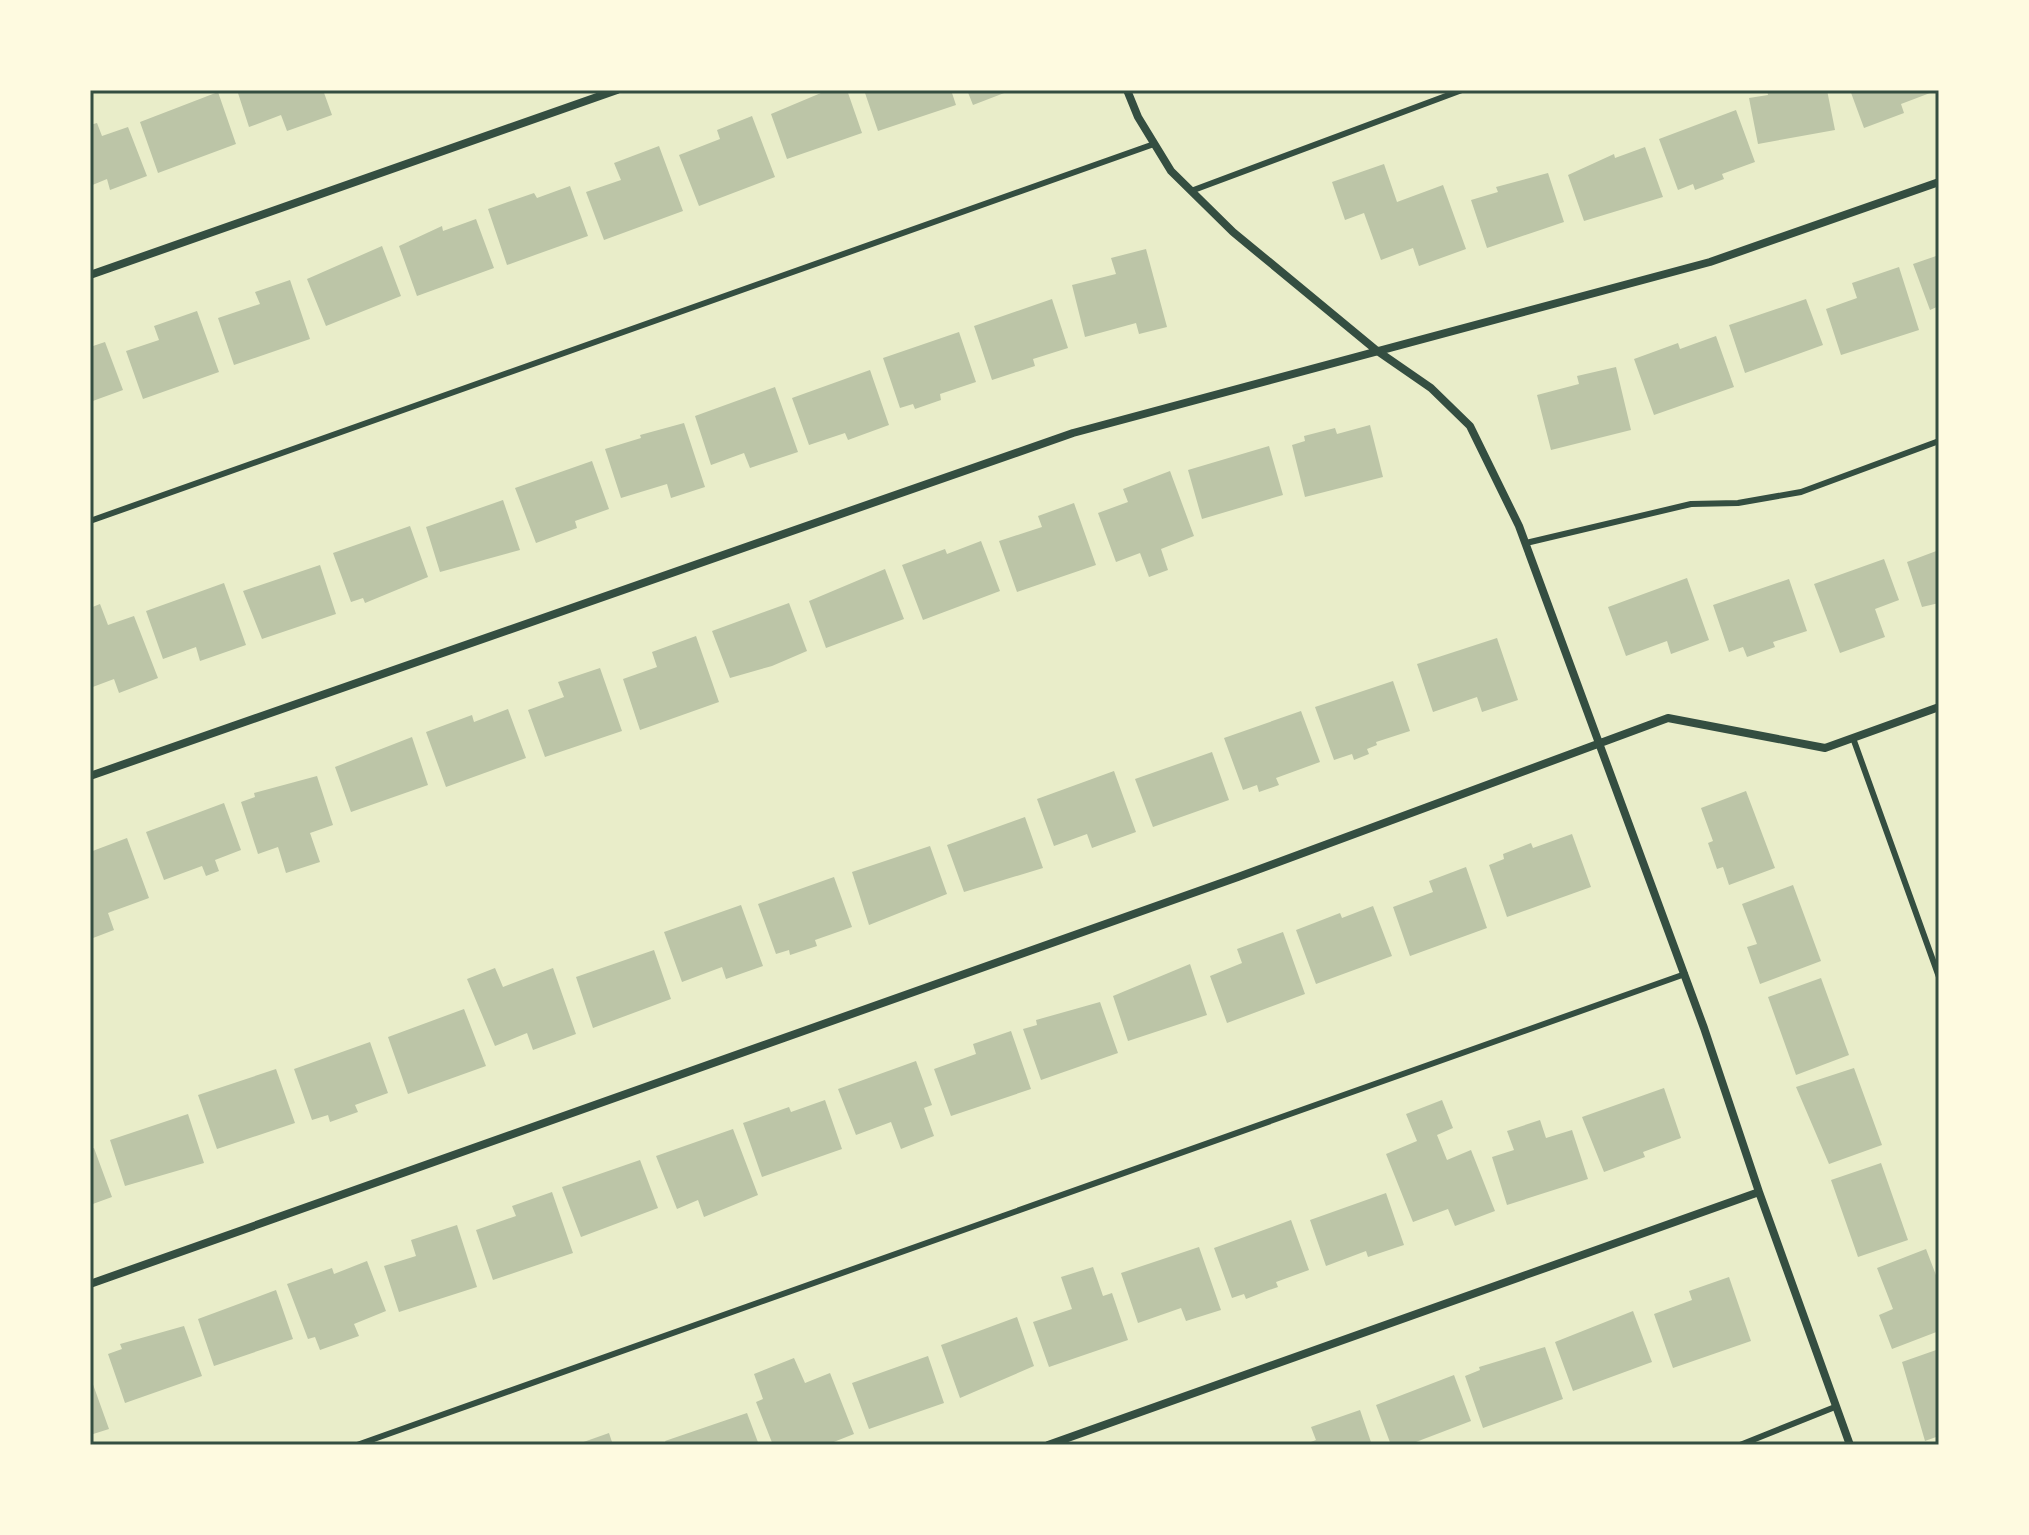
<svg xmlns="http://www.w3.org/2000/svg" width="2029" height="1535" font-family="'Work Sans',sans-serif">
<rect width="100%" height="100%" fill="#e9edc9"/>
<path fill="#bcc5a7" d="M237,90h86l9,25 -45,16 -6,-16 -32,12z
M828,90h19l15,43 -75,26 -16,-45z
M864,90h87l5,15 -78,26z
M967,90h45l-39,15z
M1767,90h60l8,40 -77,14 -9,-46 19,-3z
M1850,90h88l-37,14 3,9 -40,15z
M218,92l18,52 -78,29 -18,-51z
M1736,110l19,52 -33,12 2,5 -29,11 -2,-6 -15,6 -19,-51z
M752,116l23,61 -76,29 -20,-51 41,-16 -3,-9z
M97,123l5,13 26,-9 19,49 -37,14 -3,-11 -17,7v-61z
M659,146l24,65 -79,29 -18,-48 35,-12 -7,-17z
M1645,147l18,50 -79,24 -16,-46 46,-21 1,4z
M1384,164l13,38 46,-17 23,64 -47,17 -6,-18 -32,12 -17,-47 -19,7 -13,-38z
M1548,173l16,49 -77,26 -16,-48 27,-8 -2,-5z
M570,186l18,50 -81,29 -19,-56 46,-16 3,5z
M476,219l18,49 -77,28 -18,-50 43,-20 1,5z
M382,246l19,50 -75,30 -19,-47z
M1146,249l21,78 -28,7 -3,-11 -51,14 -13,-52 44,-11 -5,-16z
M1939,255v51l-9,4 -17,-46z
M1899,267l20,63 -78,25 -15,-46 31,-11 -5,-15z
M290,280l20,59 -76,26 -16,-47 42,-14 -5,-12z
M1052,299l16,49 -35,11 2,7 -43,14 -18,-54z
M1806,299l17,46 -78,28 -16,-48z
M197,311l22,61 -76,27 -17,-48 33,-11 -5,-14z
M959,332l17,50 -36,12 1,6 -26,9 -2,-5 -13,4 -17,-50z
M1716,336l18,51 -80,28 -20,-56 44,-16 2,6z
M105,342l18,48 -33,12v-55z
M1616,367l15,63 -80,20 -14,-55 42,-11 -2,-8z
M870,370l19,55 -41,15 -3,-7 -36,12 -17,-47z
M775,387l23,65 -48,16 -6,-15 -33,12 -16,-49z
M684,423l21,64 -34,11 -4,-14 -46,14 -16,-49 36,-11 -1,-3z
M1370,425l13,52 -78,20 -13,-52 13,-4 -1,-5 31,-8 2,6z
M1269,446l14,49 -81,24 -14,-49z
M592,461l17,48 -34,12 2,7 -41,15 -21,-55z
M1170,471l24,65 -33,13 7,21 -19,7 -9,-24 -24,9 -18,-49 30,-11 -5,-13z
M503,500l17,50 -80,22 -14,-45z
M1074,503l22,62 -79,27 -18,-51 43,-14 -4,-11z
M410,526l18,51 -63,26 -2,-5 -12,4 -18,-49z
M981,541l19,50 -77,29 -21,-55 43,-16 2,5z
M1939,550v53l-17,4 -15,-45z
M1884,559l15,41 -24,9 10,28 -45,16 -26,-69z
M320,565l16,49 -74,25 -19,-48z
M885,569l19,50 -78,29 -17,-47z
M1687,578l22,62 -38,14 -4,-13 -41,15 -18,-49z
M1789,579l18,52 -34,11 2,5 -28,10 -4,-10 -14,5 -16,-47z
M224,583l22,62 -46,16 -4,-14 -33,12 -17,-48z
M789,603l18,48 -35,15 -42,12 -18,-47z
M100,604l8,21 26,-9 24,62 -39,15 -5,-14 -24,9v-80z
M696,636l23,66 -79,28 -17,-51 34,-12 -5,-15z
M1497,638l21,62 -36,12 -5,-15 -44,15 -16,-48z
M600,668l22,63 -77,26 -17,-47 36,-13 -6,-15z
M1393,681l17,50 -34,11 1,3 -10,4 2,5 -15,6 -2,-6 -18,6 -19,-53z
M508,709l18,49 -80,29 -20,-55 46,-17 2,7z
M1301,711l19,51 -44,16 3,7 -20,7 -2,-7 -14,5 -19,-52z
M412,737l16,48 -77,27 -16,-45z
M1212,752l17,48 -76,27 -18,-48z
M1114,771l22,61 -44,16 -5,-14 -33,12 -17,-47z
M317,776l16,49 -23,8 10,29 -34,11 -8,-26 -20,7 -17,-52 14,-5 -1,-4z
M1746,791l29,77 -46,17 -6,-18 -6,2 -9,-26 5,-2 -12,-33z
M224,803l17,47 -26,10 4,11 -13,5 -4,-10 -38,14 -18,-48z
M1025,817l18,51 -79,24 -17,-47z
M1572,834l19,53 -84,30 -18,-52 15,-6 -1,-5 28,-11 2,5z
M127,838l22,60 -41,15 6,17 -21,8 -3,-9v-77z
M930,846l17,48 -78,31 -17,-53z
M1466,867l21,61 -77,28 -17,-49 40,-15 -4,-11z
M834,877l18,50 -37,13 2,6 -27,9 -1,-5 -13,4 -18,-50z
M1793,885l28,76 -61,23 -13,-37 10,-3 -15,-40z
M741,905l22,61 -37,13 -4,-12 -40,15 -18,-50z
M1373,906l19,50 -76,28 -20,-54 44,-17 2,5z
M1283,932l22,62 -78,29 -17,-47 32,-13 -5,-14z
M654,950l17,49 -78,29 -17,-51z
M1190,964l17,51 -79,26 -15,-45z
M495,968l8,19 50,-19 23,66 -43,16 -6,-17 -32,13 -28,-67z
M1821,978l28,77 -53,20 -28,-78z
M1100,1002l18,51 -77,27 -18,-51 14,-4 -1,-5z
M464,1009l22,57 -78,28 -20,-57z
M1011,1031l20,58 -80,27 -17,-47 42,-15 -3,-10z
M370,1042l18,51 -33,12 3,7 -28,10 -2,-7 -16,5 -18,-51z
M916,1061l16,44 -8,3 10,28 -33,13 -10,-27 -35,13 -18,-46z
M1854,1068l28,77 -53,19 -33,-77z
M276,1069l19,54 -78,26 -19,-54z
M1664,1088l17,50 -38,14 2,5 -41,15 -22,-55z
M825,1100l17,49 -80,28 -19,-54 46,-16 2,5z
M1442,1100l11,28 -16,7 10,25 24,-10 24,61 -40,15 -7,-17 -35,13 -27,-68 31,-13 -11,-27z
M188,1114l16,49 -79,23 -15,-46z
M1540,1120l6,18 26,-8 16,49 -81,26 -15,-48 22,-7 -7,-19z
M733,1129l25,66 -54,22 -6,-17 -21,9 -21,-53z
M94,1148l18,49 -22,8v-56z
M640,1160l18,48 -77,29 -19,-50z
M1881,1163l27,77 -50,17 -27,-77z
M552,1192l21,61 -80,27 -17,-50 40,-14 -4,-10z
M1386,1193l18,52 -36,12 -2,-6 -40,15 -16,-46z
M1291,1220l18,50 -33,12 2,5 -9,3 -23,9 -2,-5 -12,4 -18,-50z
M457,1225l20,62 -78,25 -15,-46 32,-10 -5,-16z
M1199,1247l22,63 -35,11 -5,-13 -43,15 -17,-50z
M1926,1249l13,34v48l-47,18 -13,-34 14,-6 -16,-41z
M367,1261l19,50 -32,13 5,12 -39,14 -5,-13 -7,2 -21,-55 45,-16 2,6z
M1093,1267l10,29 9,-3 16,47 -79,27 -16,-45 39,-13 -11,-32z
M1729,1277l22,64 -78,27 -19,-54 38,-14 -3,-9z
M276,1290l17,49 -79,27 -16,-47z
M1633,1311l19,51 -79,29 -18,-49z
M1017,1317l17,49 -74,32 -19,-53z
M184,1326l18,50 -77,27 -17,-49 14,-5 -2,-5z
M1545,1347l18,52 -80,29 -18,-52 15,-6 -1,-3z
M1939,1349v87l-14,5 -23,-79z
M928,1356l16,47 -75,26 -17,-46z
M794,1358l11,25 25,-10 24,61 -28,11h-53l-17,-43 7,-3 -9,-25z
M1454,1375l17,46 -63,24h-17l-15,-40z
M90,1376l19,53 -19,6z
M1360,1410l12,35h-69l13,-5 -5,-13z
M747,1413l12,32h-92l-2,-4z
M609,1433l4,12h-38z"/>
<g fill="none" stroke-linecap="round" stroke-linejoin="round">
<path stroke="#344e41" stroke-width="6" d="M1191,191l271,-101
M90,521l1064,-377
M1526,543l165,-39 47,-1 63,-11 138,-51
M1853,738l86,239
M357,1445l1328,-471
M1740,1445l95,-38"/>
<path stroke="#344e41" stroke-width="8" d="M1127,90l11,27 33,54 62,61 143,118 55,38 39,38 49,100 185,502 55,164 91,253
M90,275l527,-185
M90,776l983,-343 637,-171 229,-80
M90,1284l1148,-407 430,-159 157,30 114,-41
M1048,1445l711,-253"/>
</g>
<rect width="2029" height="1535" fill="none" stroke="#fefae0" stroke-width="184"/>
<rect x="92" y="92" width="1845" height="1351" fill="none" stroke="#344e41" stroke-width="3"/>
</svg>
